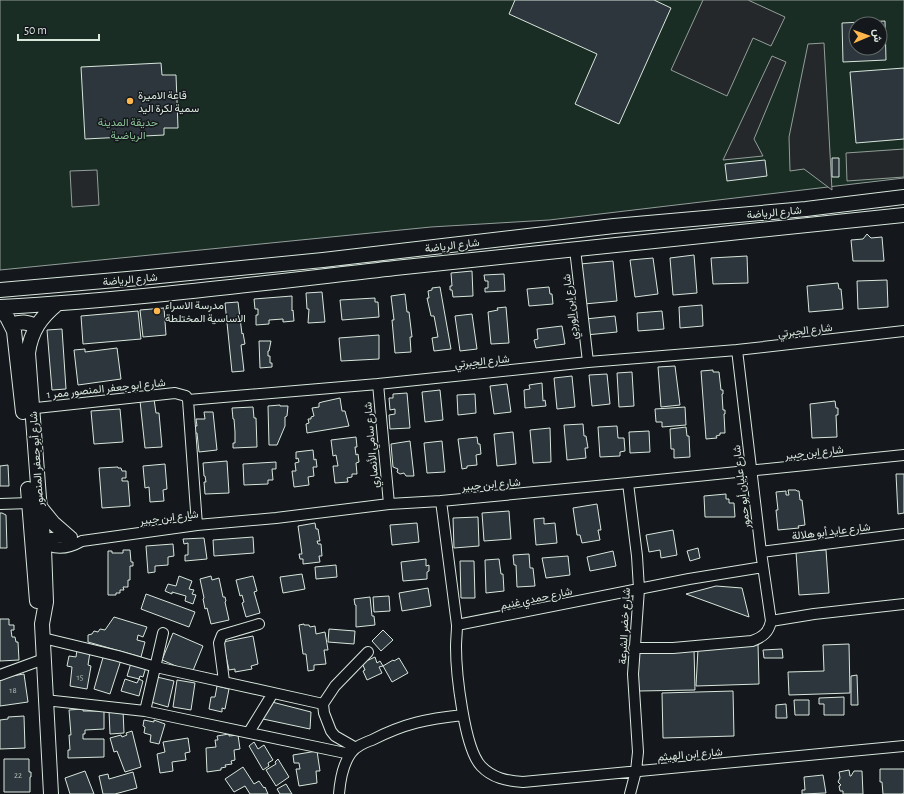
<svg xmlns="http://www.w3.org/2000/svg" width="904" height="794" font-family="'Alegreya Sans',Vazirmatn,sans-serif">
<rect width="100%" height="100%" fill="#14181c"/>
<path fill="#1a2d24" stroke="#939e99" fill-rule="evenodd" d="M0,0h904v178l-355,42 -118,7 -431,43zM856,24h24v24h-24z"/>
<path fill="#24282b" stroke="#939e99" d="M703,0h45l37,17 -14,29 -18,-8 -26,58 -56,-26z
M824,43l8,147 -28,-21 -14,2 -1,-34 19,-93z
M772,56l14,6 -32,77 9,17 -40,4z
M904,149v28l-57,4 -1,-28z
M97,170l2,35 -27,2 -2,-36z"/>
<path fill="#2c363c" stroke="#d8e6dc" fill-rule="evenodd" d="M515,0h139l17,8 -52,116 -44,-20 22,-50 -88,-40z
M885,21l1,39 -43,2 -1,-39zM856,24h24v24h-24z
M161,63l1,12h14l2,53h-14v7l-79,4 -4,-72z
M904,68v71l-48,4 -6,-71z
M832,158h7v19h-7z
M765,160l2,16 -40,5 -2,-17z
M867,234l4,4 11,-1 2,24h-31l-2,-21 12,-1z
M694,255l3,38 -24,2 -3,-37z
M747,256l1,27 -35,1 -2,-26z
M653,258l5,36 -23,3 -5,-37z
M613,261l4,40 -33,3 -4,-40z
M472,271l1,25 -20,1 -1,-7h-2v-4h2l-1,-13z
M504,274l1,17 -20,1v-4h3v-7h-3l-1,-6z
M887,280l1,27 -30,2 -1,-28z
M838,283l1,6h2l2,20 -34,3 -2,-26z
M440,287l11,62 -17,2 -2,-13 6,-1 -4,-21h-3l-4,-18h2l-1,-7 4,-1v-2z
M549,287l1,7h2l1,10 -24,2 -2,-17z
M322,292l3,30 -17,1 1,-14h-2l-1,-16z
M405,294l2,18h2l3,25h-2l1,15 -16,1 -3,-33h2l-3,-24z
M292,296v15l1,-1 1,11 -11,1v-3l-14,1v4l-13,1v-10h2v-6h-3l-1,-10z
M375,298v4h3l1,15 -37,3 -2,-20z
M238,302l4,32 1,-1 2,11 -4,1 3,26 -12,1 -7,-69z
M702,305l1,21 -23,2 -1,-21z
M506,307l3,36 -18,1 -3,-32 10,-2 -1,-2z
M164,308l2,27 -23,2 -3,-27z
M138,311l3,28 -58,5 -2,-28z
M662,311l2,18 -26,2 -1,-18z
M472,314l5,35 -17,2 -5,-35z
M615,316l2,16 -31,3 -1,-16z
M562,326l3,18 -29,4 -2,-8 4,-1 -1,-10z
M62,329l4,60 -14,1 -5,-60z
M379,335v24l-38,2 -2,-23z
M259,341h12l-2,10h-1v5h2v7h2v4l-12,1z
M117,348l4,31 -43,6 -4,-35 11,-1v3z
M675,366l5,39 -19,2 -3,-40z
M713,370v2h6l2,18h2v4h-1l1,16h2v4h-1l1,19h-5v2l-4,1 1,2 -11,1 -5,-68z
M632,372l2,34 -15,1 -2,-34z
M607,374l3,30 -18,2 -3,-31z
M572,376l3,31 -18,2 -3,-31z
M542,383l1,18 2,-1 1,6 -21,2 -1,-18 6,-1 -1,-4z
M507,384l4,28 -17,2 -4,-28z
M440,390l3,30 -18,2 -3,-30z
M407,393l3,35 -20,1 -1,-14 6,-1v-5l-5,1 -1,-12h4v-4z
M475,394l1,19 -18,2 -1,-20z
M340,398l2,13h3l4,15 -42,7 -1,-9 3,-1 -1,-4h3v-2l3,-1 -2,-8 7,-1v-4l3,-1z
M154,399l2,14h3l3,34 -17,1 -5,-47z
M835,401l1,7h2v7h-2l1,22 -25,1 -2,-34z
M280,405v1h8l-1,10 -2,1v9l-8,19h-8l-1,-39z
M253,407l1,11h2l1,29 -24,1v-5h2v-11l-1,-13h-1l-1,-11z
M685,407l1,18 -24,2v-5h-6l-1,-13z
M120,409l3,33 -29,2 -3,-33z
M204,412h9l4,38 -18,2 -2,-19h-2l-1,-7h3l-1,-7h9z
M583,424l1,12h2l2,12h-3l1,10 -19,2 -3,-35z
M617,426l1,12h6l1,13 -5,1v4l-20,1 -2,-30z
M686,427l1,9h2l1,21 -16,1v-9h-3l-1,-20z
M550,428l1,34 -18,1 -3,-33z
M649,431l1,21 -20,1 -1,-21z
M513,432l3,32 -19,2 -3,-32z
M356,437l1,10h-2l1,8 2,-1 1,8 -3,1 1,11h-5v3l-5,1 1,4 -13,1 -2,-17h5l-2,-11 -3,1 -2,-16z
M477,437l1,7h2l1,10 -5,1 1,10 -10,1v2l-5,1 -4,-30z
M410,441l4,35h-8l-2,-3 -4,1 -3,-2 1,-3 -5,-2 -2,-23z
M442,441l3,31 -18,1 -3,-30z
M313,450l1,10 2,-1 1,8h-4l1,9 -6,1 1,8 -15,2 -2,-16h4l-1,-8 4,-1 -1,-4 -2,1v-7z
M227,461l2,32 -24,1 -1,-12h2l-1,-6h-1l-1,-13z
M276,462v7h-4l1,11h-5v4l-24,1 -1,-21z
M165,464l2,25 -4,1 1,11 -14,1 -1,-15 -4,1 -2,-22z
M8,465l1,21h-9v-20z
M118,467v1h3l1,3h4v7h-4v3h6l2,25 -28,2 -3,-40z
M896,474h8v39l-6,1z
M788,490h8l1,1h2l1,9h2l3,25 -7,1 1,2 -21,2 -2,-20h2l-2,-18 10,-1v4h3z
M726,494v5h3v4h5l1,14h-30l-1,-21z
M597,504l4,26h-3l2,10 -18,3 -2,-8h-3l-4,-27z
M509,511l2,28 -27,2 -2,-28z
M0,513h2l4,2 1,33h-7z
M478,517l1,29 -25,2 -1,-30z
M544,518v6l11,-1 2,20 -21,2 -2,-26z
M315,523l1,6h2l2,12h-3l1,3h3l1,12h-3l1,6 -17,2v-5h-3l-1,-5h3l-4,-28z
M417,523l2,19 -27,3 -2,-20z
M673,530l4,25 -16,3 -1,-8 -11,2 -3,-17z
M253,537l1,16 -40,3 -1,-16z
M204,538l3,21 -22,2v-6h3v-12l-4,1 -1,-5z
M173,544l1,12 -6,1v8l-13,1v6l-7,1 -2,-27z
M698,548l2,10 -10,3 -3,-10z
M123,550h7l1,12h2v4h-3v14h-2v7h-5l1,3h-4v3h-4v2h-8v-44h4v2h11z
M826,550l3,43 -30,2 -3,-43z
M613,551l3,15 -26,5 -3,-14z
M529,554l1,14h3l2,18 -18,1 -1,-22h-2l-1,-10z
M568,556l2,19 -24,3 -4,-20z
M426,559v7l3,-1v6l-2,1v7l-24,2 -2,-19z
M499,559l2,15h2l1,17 -18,2 -1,-33z
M460,561h14l1,37h-14z
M336,565l1,12 -21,2 -1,-12z
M302,574l3,15 -22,4 -3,-16z
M179,576l13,5 -3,8 5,1 -2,4 4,1 -3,9 -8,-3 1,-5 -14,-4v2l-7,-3 3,-7 8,2z
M211,576l1,4 7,-2 4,19h2l1,4 -1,1 4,18 -18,4 -4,-16 -2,1 -2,-10 1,-1 -4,-19z
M253,576l4,15 -3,1 6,21 -14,4 -4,-14 2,-1 -2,-7 -2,1 -4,-16z
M716,586l26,2 7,29 -63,-23z
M428,588l3,18 -29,5 -3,-18z
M146,594l49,18 -6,15 -48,-18z
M389,596l1,15 -16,1 -1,-15z
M370,597l2,19h2l1,9 -19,2v-22h-1l-1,-6z
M114,617l33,10 -4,10 -5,-2 -1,5 8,2 -4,15 -53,-15v-7l4,-1 2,-3 4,1 2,-3 5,1z
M0,619h9v6h5v5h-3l1,7h3l1,5h2l1,18 -19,1z
M304,624v1h5l1,2 5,-1 1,8 9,-2 3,18h-4l2,14 -12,1v5l-6,1 -2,-17h-3l-4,-29z
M329,629l26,2 -1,13 -26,-2z
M383,630l10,10 -12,11 -9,-10z
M173,633l30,13 -11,27 -30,-13z
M253,636l5,28 -7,2 1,3 -17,3v-3l-6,1 -6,-28z
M758,644l1,40 -63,2 2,-37z
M849,644l1,49 -61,2 -1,-23 36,-1 -1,-26z
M694,649l1,41 -57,1 -1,-40z
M782,649l1,9h-19l-1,-8z
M77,650l13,2 -2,13 3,1 -4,23 -17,-3 2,-19 -5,-1 2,-10 7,1z
M104,654l17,6 -11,34 -16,-5z
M375,657l2,6 3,-2 3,5 -4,1 3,6 -15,7 -4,-9 2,-1 -3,-7z
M399,658l9,15 -16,9 -9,-16 10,-6 1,1z
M131,663l15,4 -3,10 -3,-1 -1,3 -12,-3z
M24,674l4,28 -28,4v-28z
M857,675l1,30h-7v-29z
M157,677l17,4 -6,26 -17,-5z
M125,679l12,4 2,-4 4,2 -4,15 -18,-5z
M177,680l18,3 -4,27 -18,-3z
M217,686l12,3 -4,20 -3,-1v4l-13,-3 2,-12h4z
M733,691l1,45 -71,2 -1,-45z
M844,697v18h-20v-11h-5v-6z
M794,700h15v15h-14z
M272,702l39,10 -1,17 -47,-10 1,-5 3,-1z
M786,704l1,14h-11v-13z
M83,709v2h21v18l-19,1v4h-2v5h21v18l-36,1v-8h2l-1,-15h2l-2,-25z
M123,710l1,23 -14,1 -1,-23z
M24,716l1,32 -25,1v-29l8,-1v-2z
M144,720l10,2v-2l11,4 -6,20 -9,-2 1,-7 -7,-2 1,-6 -2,-1z
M132,731l9,36 -16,5 -8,-21 -3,1 -4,-14 11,-3 1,2 5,-2 -1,-2z
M229,734v2l9,-1 2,14 -6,1 1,10 -4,1 1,3 -7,1 1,2 -5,1v2l-14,2 -1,-24 10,-1 -1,-7h3l-1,-4z
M188,738l2,14 -5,1 1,7 -14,2 1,9 -13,2 -3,-19 8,-2 -2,-10z
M254,742l4,7 6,-4 9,15 -5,3 1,3 -6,4 -14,-24z
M317,751l3,20h-4l1,12 -18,3 -3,-17h4l-1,-6h-5l-1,-8z
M4,759h25v13h2v5h-1v15h-26z
M278,759l11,18 -13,9 -10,-16 10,-6 -1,-2z
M243,767l11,17 5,-3 5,7 1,-1 3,7h-18l-5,-8 -11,6 -9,-13z
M880,769h24v24l-2,1h-19l-1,-12h-2z
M849,770l1,6h1l3,-5h8l1,23h-20v-3h-3l-1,-5 2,-1 -3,-3 2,-4 -1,-6z
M85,771l9,23h-24l-5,-16z
M133,772l4,16 -22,6h-12l-4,-18 9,-2 1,5z
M823,775l3,18 -24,1v-4h3l-1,-13z
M286,784l6,10h-12l-3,-5z"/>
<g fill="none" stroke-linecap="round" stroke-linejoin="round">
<defs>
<path id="street" d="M575,249l13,113
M378,384l11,120
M188,400l190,-16 210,-22 149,-12 167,-19
M27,409l148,-16 11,3 2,4 9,125
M628,483l9,73 2,33 -6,85 5,78 -2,19 -6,23
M441,501l16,124
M0,504l30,-1 6,2
M41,541c13,10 27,8 41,0l115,-16 79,-7 113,-14 52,-3 187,-18 276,-28
M40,547l11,-9 21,-1
M761,552l143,-18
M763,567l-74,12 -232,46c0,7 -1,15 -1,22 0,25 8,101 25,119 11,12 26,15 42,16l381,-36
M771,621l43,-7 90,-10
M43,638l75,18 38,11 167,37
M634,648h39l79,-7c11,-4 17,-9 19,-20l-10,-69 -24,-202
M0,675l44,-16
M224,681l-5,-38 1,-3 2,-5 37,-11
M45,700l100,11 205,43
M145,711l18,-78
M249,732l24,-39
M356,748l-21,-12 -4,-5 -7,-18 -1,-9 12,-18 33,-34
M339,794c1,-13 4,-30 12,-41 5,-7 13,-10 21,-13 33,-17 55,-21 91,-25"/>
<path id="secondary" d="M0,290l139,-12 184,-18 291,-34 192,-17 98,-12
M0,307c132,-7 264,-24 395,-39 170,-18 339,-35 509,-53
M0,310l7,7 7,14 9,81
M12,325c9,-4 15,-3 24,1
M28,489l9,112
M40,507l13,16 16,14
M51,794l-9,-170 4,-22 -2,-54 -5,-50 -11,-145c3,-22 13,-36 29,-49"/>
</defs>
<use href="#street" stroke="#d8e6dc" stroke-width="12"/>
<use href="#secondary" stroke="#d8e6dc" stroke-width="16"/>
<use href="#street" stroke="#14181c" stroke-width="10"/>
<use href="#secondary" stroke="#14181c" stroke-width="14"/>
</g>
<g fill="#ffb74d" stroke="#14181c" stroke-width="1.5">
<circle cx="130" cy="101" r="4"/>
<circle cx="157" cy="311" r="4"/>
</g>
<g text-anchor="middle" stroke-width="3" stroke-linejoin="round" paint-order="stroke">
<g font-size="9" fill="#adbab4">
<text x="80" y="680">15</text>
<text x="13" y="693">18</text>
<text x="18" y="778">22</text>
</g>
<g font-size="11" fill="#d8e6dc" stroke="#14181c" text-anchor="start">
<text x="138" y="99">قاعة الاميرة<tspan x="138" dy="13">سمية لكرة اليد</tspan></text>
<text x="165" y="309">مدرسة الاسراء<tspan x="165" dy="13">الاساسية المختلطة</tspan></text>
</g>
<g font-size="11" fill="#8ac095" stroke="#14181c">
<text x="128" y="126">حديقة المدينة<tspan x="128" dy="13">الرياضية</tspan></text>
</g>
<g font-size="11" fill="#d8e6dc" stroke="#14181c">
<text transform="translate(774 212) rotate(-5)" y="4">شارع الرياضة</text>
<text transform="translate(452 245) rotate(-7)" y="4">شارع الرياضة</text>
<text transform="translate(130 279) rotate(-5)" y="4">شارع الرياضة</text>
<text transform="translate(570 307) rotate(-97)" y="4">شارع ابن الوردي</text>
<text transform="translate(805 330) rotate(-7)" y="4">شارع الجبرتي</text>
<text transform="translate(482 361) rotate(-6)" y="4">شارع الجبرتي</text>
<text transform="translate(106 388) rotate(-6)" y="4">شارع ابو جعفر المنصور ممر 1</text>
<text transform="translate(371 445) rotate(-95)" y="4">شارع سامي الأنصاري</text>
<text transform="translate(814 452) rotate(-6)" y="4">شارع ابن جبير</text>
<text transform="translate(36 459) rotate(-94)" y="4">شارع أبو جعفر المنصور</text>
<text transform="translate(491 484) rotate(-5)" y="4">شارع ابن جبير</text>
<text transform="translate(741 487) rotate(-97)" y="4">شارع عليان أبو حمور</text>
<text transform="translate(169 517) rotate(-7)" y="4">شارع ابن جبير</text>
<text transform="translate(831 531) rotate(-7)" y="4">شارع عايد أبو هلالة</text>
<text transform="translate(536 598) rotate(-12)" y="4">شارع حمدي غنيم</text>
<text transform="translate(624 626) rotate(-87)" y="4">شارع خضر الشرعة</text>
<text transform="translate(690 754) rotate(-5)" y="4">شارع ابن الهيثم</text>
</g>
</g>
<g transform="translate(868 36) rotate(88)"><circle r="19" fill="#14181c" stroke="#626a69"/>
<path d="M0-3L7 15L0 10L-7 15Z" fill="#ffb74d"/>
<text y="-6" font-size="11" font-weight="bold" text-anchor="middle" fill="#d8e6dc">ش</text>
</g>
<path d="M18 34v6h81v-6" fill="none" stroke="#d8e6dc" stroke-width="2"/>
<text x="24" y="34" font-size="12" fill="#d8e6dc" stroke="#14181c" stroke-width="3" paint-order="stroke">50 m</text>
</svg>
